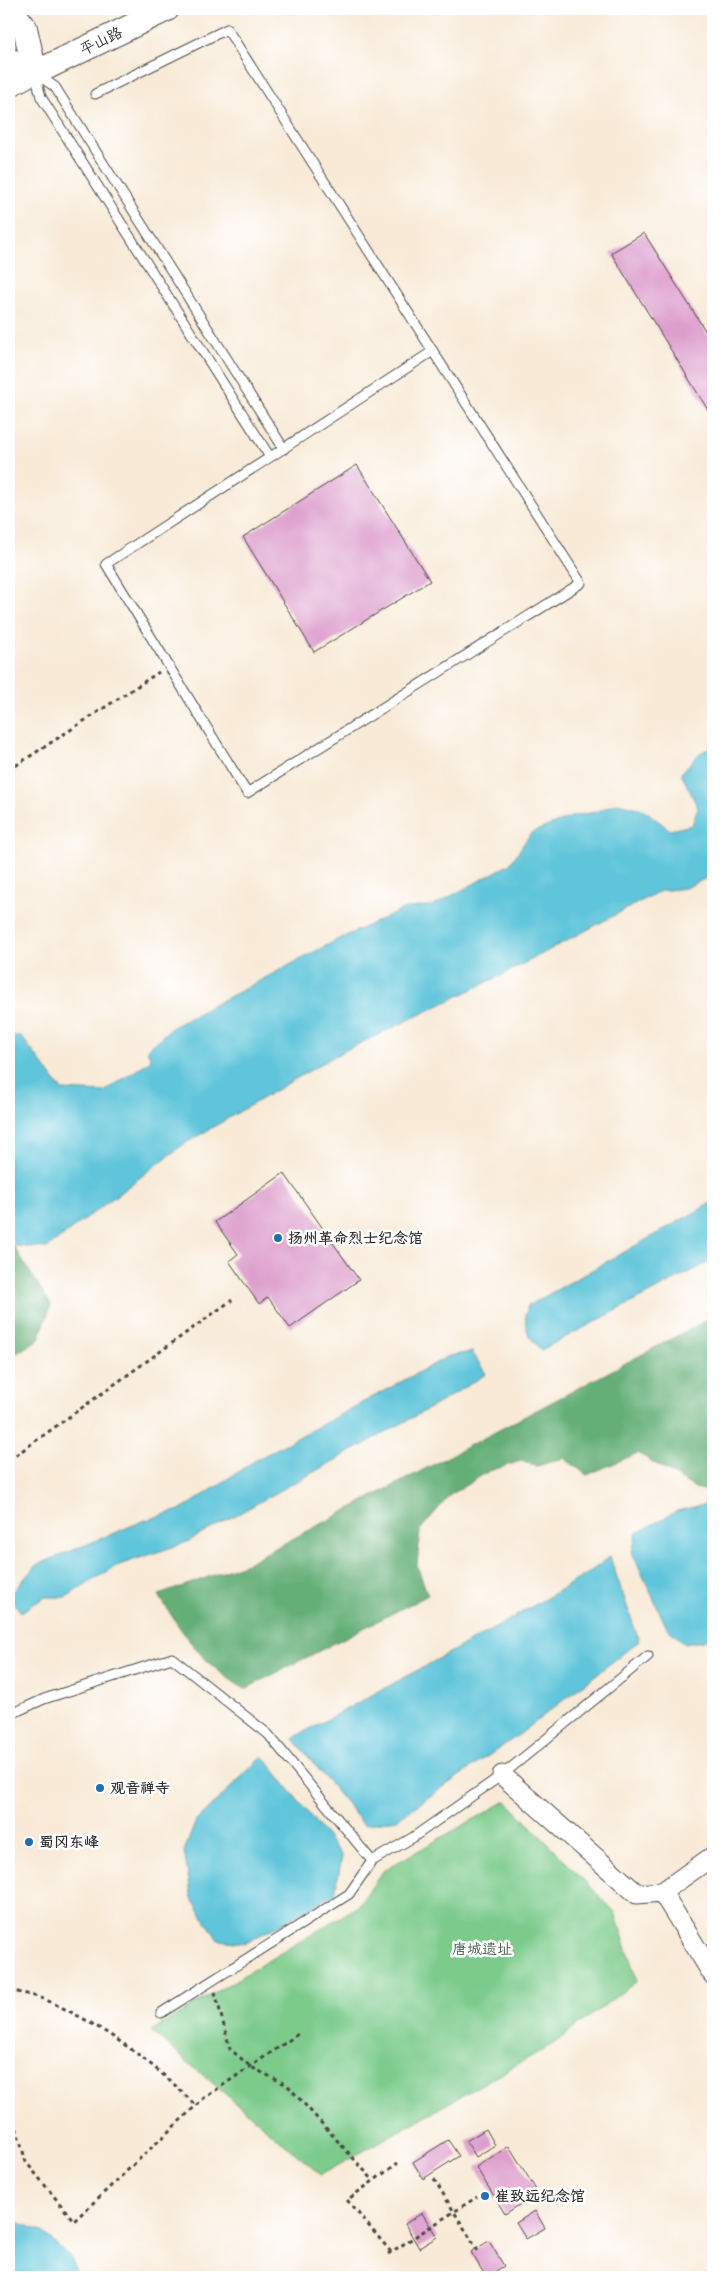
<svg xmlns="http://www.w3.org/2000/svg" width="722" height="2286" font-family="'Patrick Hand','LXGW WenKai TC',sans-serif">
<rect width="100%" height="100%" fill="#fff"/>
<filter id="ink" filterUnits="userSpaceOnUse"><feTurbulence type="fractalNoise" baseFrequency=".02" numOctaves="2"/><feDisplacementMap in="SourceGraphic" scale="10" xChannelSelector="R" yChannelSelector="G"/><feConvolveMatrix kernelMatrix="1 2 1 2 8 2 1 2 1" color-interpolation-filters="sRGB"/></filter>
<filter id="wash" filterUnits="userSpaceOnUse"><feTurbulence type="fractalNoise" baseFrequency=".0096" numOctaves="4" result="noise"/><feDisplacementMap in="SourceGraphic" scale="20" xChannelSelector="R" yChannelSelector="G"/><feGaussianBlur stdDeviation="1.12" result="paint"/><feColorMatrix in="noise" values="0 0 0 0 0 0 0 0 0 0 0 0 0 0 0 0 0 1.4 0 .05"/><feComposite in="paint" operator="in"/></filter>
<g filter="url(#wash)">
<rect width="100%" height="100%" fill="#f8ead7"/>
<path fill="#7bcb8b" stroke="#537b5b" d="M506,1801l109,111 22,69 -84,63 -232,131 -170,-144 206,-124 27,-37z"/>
<path fill="#64af77" stroke="#486d51" d="M9,1239l42,66 -12,34 -30,19z
M713,1317v175l-18,-4 -57,-35 -51,22 -23,-17 -27,8 -16,-5 -32,10 -39,24 -30,35 -3,36 11,29 -183,94c-42,-24 -62,-54 -86,-94l88,-32z"/>
<path fill="#5ec5da" stroke="#447882" d="M713,747v128l-28,13 -25,3 -154,82 -168,81 -154,90 -137,104 -31,-2 -7,-12v-198h12l41,54 42,2 47,-32 -4,-11 27,-23 163,-86 69,-32 27,-2 77,-42 21,-31 43,-17 22,-4 21,-9 26,6 27,21 22,-5 6,-17 -17,-35 19,-20z
M713,1202v58l-172,90c-14,-15 -19,-24 -13,-44z
M472,1352l14,22 -40,25 -259,143 -71,24 -50,31h-21l-24,15 -12,-15 26,-31 108,-45 40,-12 71,-48 195,-105z
M711,1503l2,1v135l-28,5 -18,-16 -35,-76 5,-19 40,-22z
M610,1557l29,84 -119,93 -123,85 -33,6 -71,-87 204,-111 90,-53z
M263,1756l79,100 -7,38 -89,49 -28,-3 -26,-41 -8,-48 12,-30z
M9,2219l33,12 31,29 3,17h-67z"/>
<g id="blocks">
<path fill="#dd9ecc" d="M644,233l69,110v75l-102,-165z
M357,465l73,116 -116,71 -71,-115z
M284,1173l75,107 -69,48 -22,-31 -9,7 -30,-43 9,-7 -23,-32z
M486,2129l9,16 -19,12 -10,-16z
M448,2140l11,16 -36,23 -10,-17z
M509,2146l29,47 -33,21 -29,-47z
M535,2211l10,17 -19,11 -10,-16z
M422,2213l15,24 -18,11 -14,-24z
M489,2241l15,25 -18,11 -15,-25z"/>
</g>
</g>
<g filter="url(#ink)">
<use href="#blocks" fill-opacity="0" stroke="#4a4845" stroke-width="1"/>
<g fill="none" stroke-linecap="round" stroke-linejoin="round">
<defs>
<path id="service" d="M35,73l6,24 229,360
M38,75l17,12 229,362
M95,94l132,-65 354,554 -334,210 -141,-229 327,-213
M9,1715l35,-16 128,-41 96,76 104,127
M161,2013l188,-119 23,-33 40,-23 90,-63 146,-119"/>
<path id="minor" d="M9,88l26,-15
M502,1775l135,119 25,-2 51,-36
M662,1892l51,83"/>
<path id="tertiary" d="M11,9l14,19 10,45
M9,60l26,13
M35,73l132,-64"/>
</defs>
<use href="#service" stroke="#4a4845" stroke-width="11"/>
<use href="#minor" stroke="#4a4845" stroke-width="21"/>
<use href="#tertiary" stroke="#4a4845" stroke-width="26"/>
<path stroke="#4a4845" stroke-width="3" stroke-dasharray="4 4" stroke-linecap="butt" d="M9,770l150,-98
M9,1460l223,-160
M9,1990c12,3 25,5 37,10 56,25 108,62 150,106
M215,1992l15,57 21,18 36,18 86,95
M9,2114l5,6 12,42 48,59 130,-123 94,-64
M434,2179l44,72
M391,2252l-44,-52 51,-37
M388,2254l89,-57"/>
<use href="#service" stroke="#fff" stroke-width="9"/>
<use href="#minor" stroke="#fff" stroke-width="19"/>
<use href="#tertiary" stroke="#fff" stroke-width="24"/>
</g>
</g>
<g fill="#1f6fb2" stroke="#fff" stroke-width="2">
<circle cx="278" cy="1238" r="5"/>
<circle cx="100" cy="1788" r="5"/>
<circle cx="29" cy="1842" r="5"/>
<circle cx="485" cy="2196" r="5"/>
</g>
<g text-anchor="middle" stroke-width="5" stroke-linejoin="round" paint-order="stroke">
<g font-size="15" fill="#2b2b2b" stroke="#fff">
<text transform="translate(101 41) rotate(-26)" y="5">平山路</text>
</g>
<g font-size="15" font-weight="bold" fill="#2b2b2b" stroke="#fff" text-anchor="start">
<text x="288" y="1243">扬州革命烈士纪念馆</text>
<text x="110" y="1793">观音禅寺</text>
<text x="39" y="1847">蜀冈东峰</text>
<text x="495" y="2201">崔致远纪念馆</text>
</g>
<g font-size="15" fill="#47634d" stroke="#fff">
<text x="482" y="1954">唐城遗址</text>
</g>
</g>
<rect width="722" height="2286" fill="none" stroke="#fff" stroke-width="30"/>
</svg>
